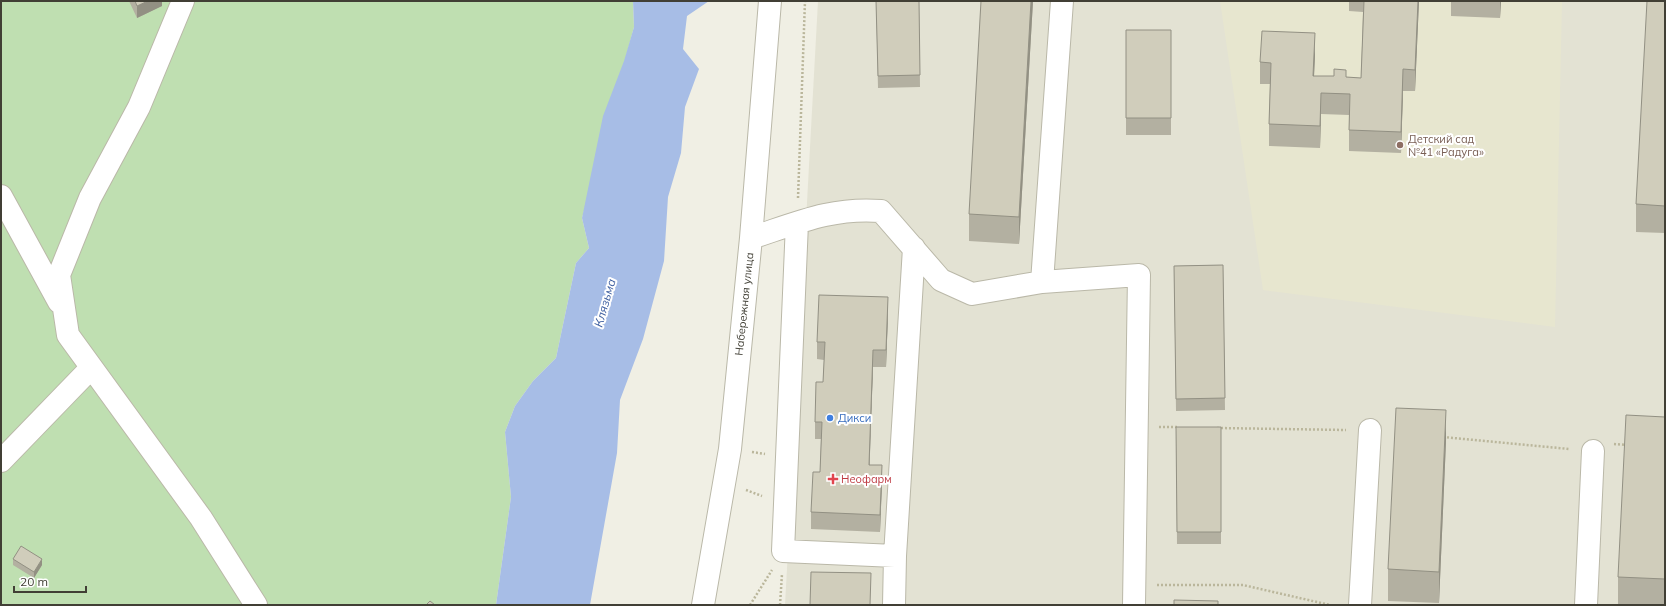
<svg xmlns="http://www.w3.org/2000/svg" width="1666" height="606" font-family="Mulish,sans-serif">
<rect width="100%" height="100%" fill="#f0efe4"/>
<path fill="#e3e2d3" d="M818,1h847v604h-880z"/>
<path fill="#e7e6cf" d="M1220,1h342l-7,326 -292,-37z"/>
<path fill="#bfdfb1" d="M1,1h632l1,26 -52,191 7,30 -13,15 -20,95 -23,23 -18,25 -10,26 6,65 -15,108h-495z"/>
<path fill="#a7bde6" d="M633,1h76l-22,15 -4,33 16,20 -14,38 -4,46 -13,44 -4,64 -21,78 -23,61 -3,53 -27,152h-94l15,-108 -6,-65 10,-26 18,-25 23,-23 20,-95 13,-15 -7,-30 21,-102 21,-55 10,-34z"/>
<g fill="none" stroke-linecap="round" stroke-linejoin="round">
<defs>
<path id="minor" d="M183,1l-44,106 -49,91 -31,77 9,60 133,183 55,87
M1,196l58,106
M797,223l-14,328 112,5 -1,49
M751,238c46,-15 81,-31 130,-27l60,69 31,14 70,-12 20,-281
M1042,282l97,-7 -5,330
M1,461l90,-93
M895,556l19,-308
M703,605l27,-156 21,-211 19,-237
M1360,605l10,-175
M1586,605l7,-154"/>
</defs>
<use href="#minor" stroke="#bab8a8" stroke-width="24"/>
<path stroke="#bab69b" stroke-width="2.5" stroke-dasharray="2 2" stroke-linecap="butt" d="M798,198l7,-197
M1159,427h19
M1217,428l129,2
M1443,437l126,12
M1614,444l13,1
M752,452l13,2
M746,490l16,6
M1157,585h86l87,20
M750,605l22,-35
M780,605l2,-31"/>
<use href="#minor" stroke="#fff" stroke-width="22"/>
</g>
<path fill="#b3b0a1" d="M129,1h33v5l-25,12z
M876,1h43l1,86 -42,1z
M1033,1l-14,243 -50,-3v-27z
M1349,1h70l-4,90h-12l-2,62 -52,-2v-36l-28,-1 -1,34 -51,-2v-22l1,-40h-10v-22l55,-7 -1,21 47,2 2,-66 -14,-1z
M1451,1h50l-1,17 -49,-2z
M1665,1v232l-29,-1v-28z
M1126,30h45v105h-45z
M1223,265l2,145 -49,1 -2,-145z
M888,314l-2,53h-13l-4,98 13,17 -2,50 -69,-3v-17l9,-40 1,-33h-6v-17l8,-40 1,-22 -7,-1v-17z
M1665,417v188h-47v-28z
M1176,427h45v117h-44z
M1446,441l-7,162 -51,-2v-32z
M13,559l29,6 -8,13 -21,-13z"/>
<path fill="#929083" d="M148,1h14v5l-25,12v-12z
M1031,1h2l-14,243v-27z
M1418,1h1l-4,90v-21z
M1500,1h1l-1,17z
M1315,33v22l-2,42v-21z
M1403,69v22l-2,62v-21z
M1321,93v21l-1,34v-22z
M888,297v17l-2,53v-17z
M873,350v17l-4,115v-17z
M1446,410v31l-7,162v-31z
M882,465v17l-2,50v-17z
M42,559v6l-8,13v-6z"/>
<path fill="#d0cdbb" stroke="#929083" d="M135,1h13l-11,5z
M876,1h43l1,74 -42,1z
M981,1h50l-12,216 -50,-3z
M1364,1h54l-3,69 -12,-1 -2,63 -52,-2 1,-36 -29,-1 -1,33 -51,-2 2,-61 -11,-1 2,-31 53,2 -2,43h21v-7l12,1v7l15,1z
M1647,1h18v205l-29,-2z
M1126,30h45v88h-45z
M1223,265l2,133 -49,1 -2,-133z
M819,295l69,2 -2,53h-13l-4,115h13l-2,50 -69,-3 2,-40h7l2,-50h-7l1,-40h7l2,-40h-8z
M1396,408l50,2 -7,162 -51,-3z
M1626,415l39,2v162l-47,-2z
M1176,427h45v105h-44z
M21,546l21,13 -8,13 -21,-13z
M811,572l60,1 -1,32h-60z
M1174,600l44,1v4h-44z
M430,601l5,4h-9z"/>
<circle fill="#8d6e63" stroke="#fff" stroke-width="1.5" cx="1400" cy="145" r="4"/>
<circle fill="#3f7fe0" stroke="#fff" stroke-width="1.5" cx="830" cy="418" r="4"/>
<path fill="#e0444e" stroke="#fff" stroke-width="1.5" d="M831 473h4v4h4v4h-4v4h-4v-4h-4v-4h4z"/>
<g text-anchor="middle" stroke-width="4" stroke-linejoin="round" paint-order="stroke">
<g font-size="11" fill="#785e54" stroke="#fff" text-anchor="start">
<text x="1408" y="143">Детский сад<tspan x="1408" dy="13">№41 «Радуга»</tspan></text>
</g>
<g font-size="11" fill="#413f35" stroke="#fff">
<text transform="translate(744 304) rotate(-84)" y="4">Набережная улица</text>
</g>
<g font-size="11" fill="#366cbe" stroke="#fff" text-anchor="start">
<text x="838" y="422">Дикси</text>
</g>
<g font-size="11" fill="#be3a42" stroke="#fff" text-anchor="start">
<text x="841" y="483">Неофарм</text>
</g>
<g font-size="12" font-style="italic" fill="#3c5d9f" stroke="#fff">
<text transform="translate(605 303) rotate(-74)" y="4">Клязьма</text>
</g>
</g>
<rect width="1666" height="606" fill="none" stroke="#413f35" stroke-width="4"/>
<path d="M14 586v6h72v-6" fill="none" stroke="#413f35" stroke-width="2"/>
<text x="20" y="586" font-size="12" fill="#413f35" stroke="#ffffff" stroke-width="3" paint-order="stroke">20 m</text>
</svg>
